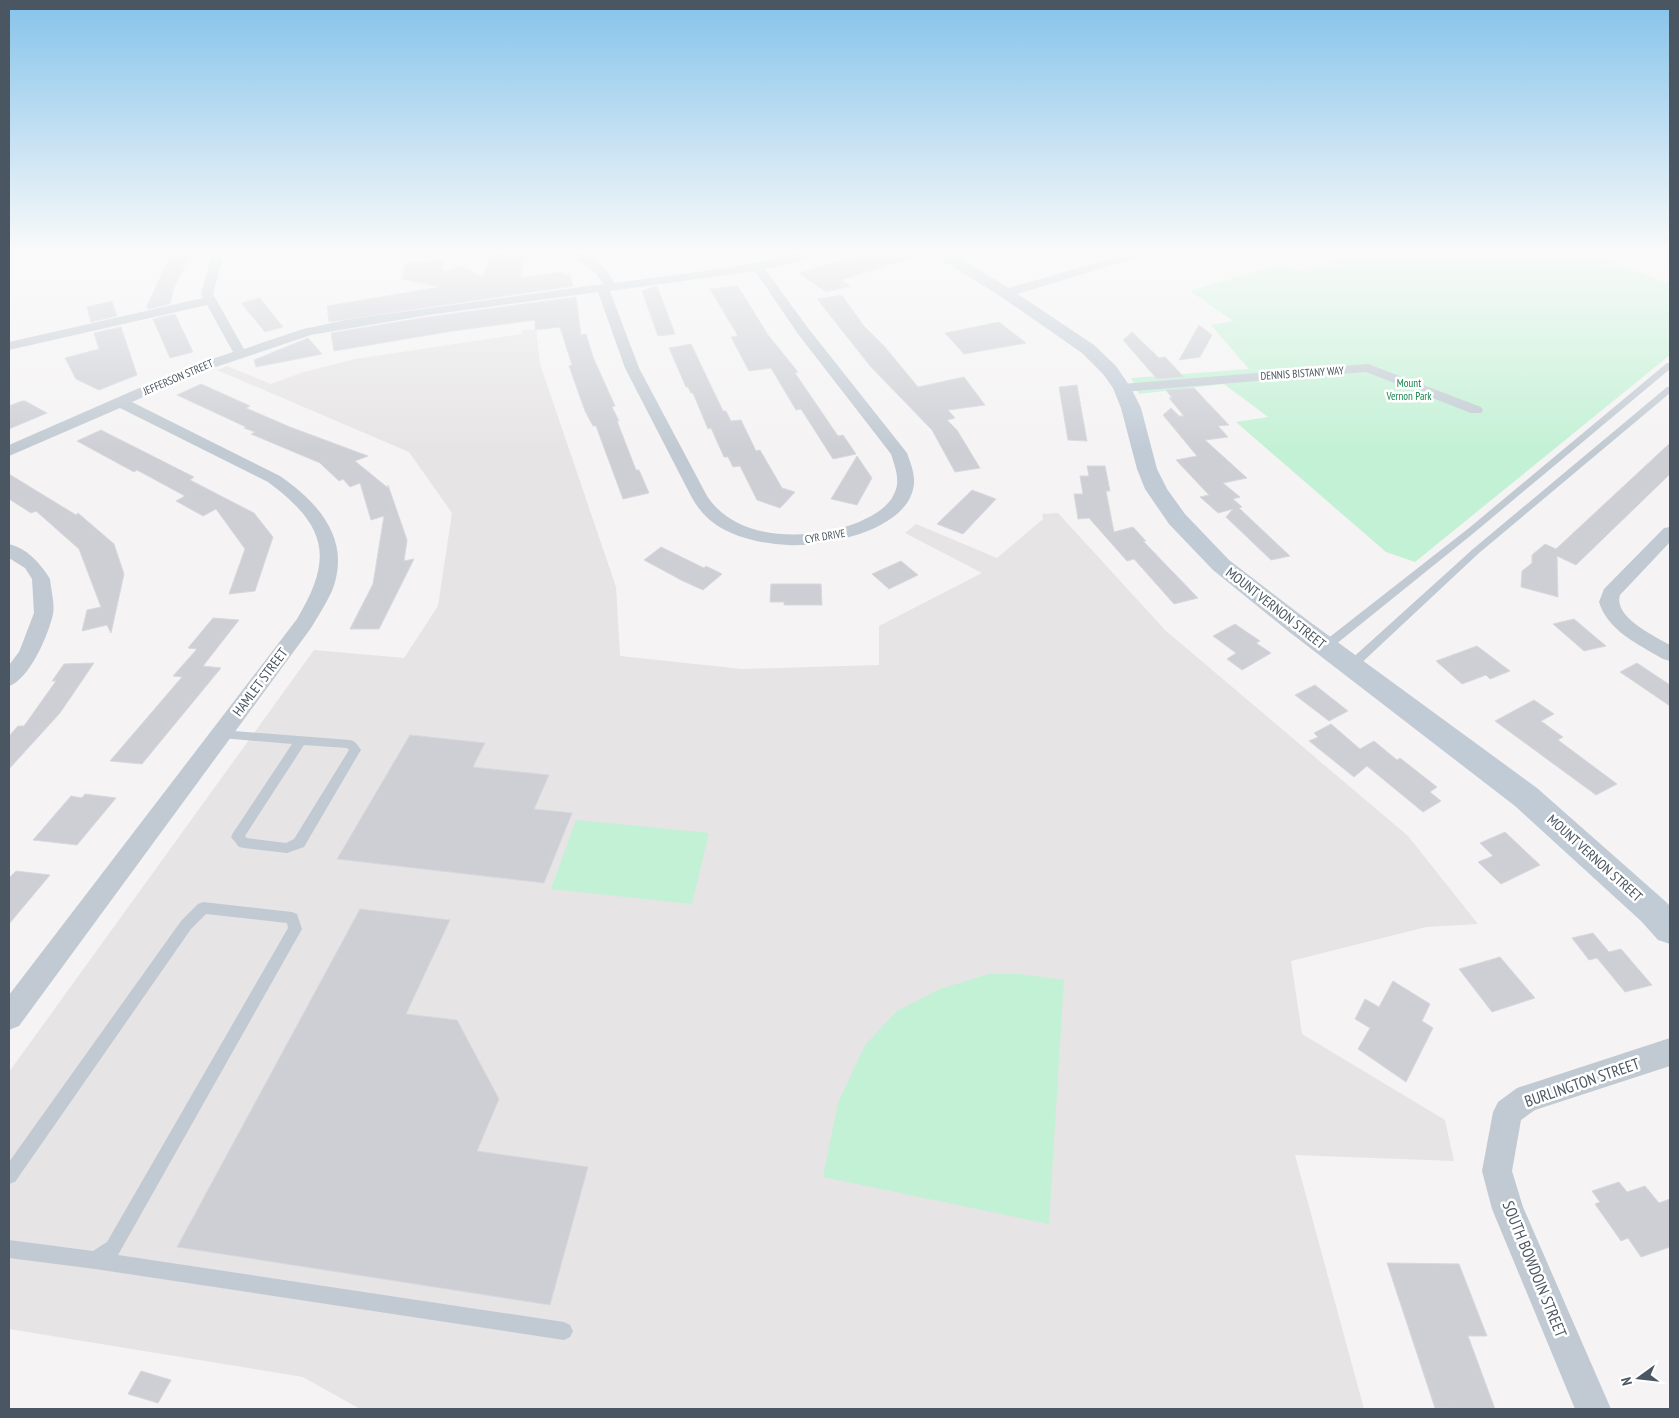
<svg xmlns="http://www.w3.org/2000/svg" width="1679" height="1418" font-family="'PT Sans Narrow',sans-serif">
<rect width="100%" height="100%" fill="#f5f3f3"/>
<path fill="#e6e4e5" d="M536,329l4,35 76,223 4,69 122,13 137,-4v-39l103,-53 -77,-40 11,-9 81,34 46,-39 -1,-5 16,-1 107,117 243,206 70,88 -52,3 -135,34 11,73 143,86 9,41 -159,-6 69,254h-1004l-57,-32 -294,-48v-257l305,-422 90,8 34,-52 14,-93 -43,-61 -192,-82 10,-4 44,18 33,-12 51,-13 167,-25v-4z"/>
<path fill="#c3f1d5" d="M1367,251h217l86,33v71l-255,207 -29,-10 -150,-130 32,-5 -44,-33 -85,10 -8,-16 118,-9 -38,-44 22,-4 -43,-30 91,-27 16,7z
M576,820l133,13 -17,71 -141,-15z
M989,974h30l45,6 -15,244 -226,-47 15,-74 27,-58 32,-34 43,-22z"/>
<path fill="#cdcfd5" stroke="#d7d9de" d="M172,251l20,1 -18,36 -4,16 -22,5 -1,-3z
M878,251h42l1,4 -80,25 9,6 -24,6 -27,-19z
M526,252l-6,26 43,-6 1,3 6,-1 3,12 -244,36 -2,-16 113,-19 -38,-8 3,-16 38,-3 -1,12 19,-6 22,11 7,-23z
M657,286l18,48 -17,2 -16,-45z
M738,286l30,49 30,37 -3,1 43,63 5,-1 13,19 -23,5 -32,-50 -5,1 -25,-42 -22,3 -18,-34 7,-1 -28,-47z
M842,295l21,30 21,21 34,41 46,-10 21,28 -37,5 7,8 -8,2 10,10 23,38 -25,4 -23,-42 -61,-63 -54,-68z
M576,297l5,38 5,-1 7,23 22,49 -3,1 7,14h-2l19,49h3l10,23 -26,6 -27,-73h-3l-8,-15 -16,-45 3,-1 -12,-38 -25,3v-10l-82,11 -119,20 -3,-18 97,-16z
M260,298l23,29 -18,5 -24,-29z
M112,301l5,15 -26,6 -4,-15z
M175,314l18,38 -23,6 -17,-39z
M999,322l27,21 -62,11 -19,-21z
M1199,325l13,10 -12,22 -21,3z
M121,327l16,48 -38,15 -23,-11 -11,-21 34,-9 -5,-16z
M1132,332l27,26 6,-1 19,20 -27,2 -34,-39z
M308,338l14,16 -66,13 -2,-7z
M691,344l32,67h3l5,10 10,-1 15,31 4,-1 22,38 13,4 -15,16 -23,-8 -17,-34 -7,1 -5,-10h-4l-13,-29 -3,1 -15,-36h-2l-3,-6h-2l-17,-39z
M201,384l49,22 -4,2 44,19 78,29 -13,5 33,27v-3l19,55 -3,21 10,-2 -35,70h-29l23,-45 11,-68 -13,4 -11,-37 -10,4 -7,-8 -4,2 -19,-18 -69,-29 4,-2 -11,-4 2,-1 -69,-32z
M1077,385l10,56 -19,-1 -9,-53z
M1194,388l35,37 -11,1 10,11 -23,3 42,38 -24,5 17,14 -7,2 9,8 -3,1 51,48 -19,4 -45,-43 7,-8 -15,4 -18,-16 9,-2 -33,-35 21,-4 -34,-41 8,-7 8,8h5l-15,-18h3l-6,-8z
M22,401h3l22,12 -38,16v-23z
M101,430l93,47 -4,3 64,33 19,24 -18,54 -26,3 16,-45 -29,-40 -13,7 -27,-15 9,-5 -48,-26 -3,2 -57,-31z
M1670,443v31l-94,91 -19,-9 1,41 -37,-10 1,-16 10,-8v-8l13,-11 11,5z
M857,456l15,22 -15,27 -26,-6z
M1087,466h18l5,25h-4l8,41 19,-5 13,14h-3l55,57 -24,6 -40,-45 -7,2 -38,-43 -11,1 -4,-25h9l-3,-18h9z
M9,474l67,41 2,-2 36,31 10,30 -13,59 -4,-8 -25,6 5,-21 14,-3 -22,-58 -43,-38 -5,2 -22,-14z
M972,490l24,9 -33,35 -26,-10z
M661,547l43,21 2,-2 16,8 -19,16 -20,-9 -39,-21z
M901,561l17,14 -29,14 -17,-15z
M771,584h50l1,21h-38v-3h-14z
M213,618l26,2 -36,46 18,2 -79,96 -32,-3 72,-84 -9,-1 24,-27 -9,-1z
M1574,619l32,27 -22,5 -31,-27z
M1235,624l25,17 -4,2 15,10 -29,17 -15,-11 9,-6 -23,-17z
M1477,646l33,25 -20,8 -4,-4 -24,9 -26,-23z
M94,663l-34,50 -51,56v-33l9,-10h6l32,-45h-4l12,-17z
M1637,663l33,22v21l-50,-34z
M1315,685l33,26 -19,10 -34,-26z
M1534,700l20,14 -13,7 22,16 -5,3 59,44 -21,11 -101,-74z
M1331,724l29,25 14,-8 23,19 3,-2 37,29 -7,5 11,9 -18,11 -56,-46 -13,11 -45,-36 9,-4 -4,-4z
M410,735l75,8 -12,24 76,8 -15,34 38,4 -28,70 -207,-24z
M85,794l31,4 -39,47 -44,-5 38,-44 11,2z
M1505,832l35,33 -39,19 -23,-22 15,-6 -13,-13z
M16,871l34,4 -41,49v-46z
M360,909l90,11 -44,94 51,6 42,79 -22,52 111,16 -38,138 -373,-58z
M1593,933l16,19 12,-3 31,36 -27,7 -28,-34 -8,2 -17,-22z
M1500,957l35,41 -43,14 -33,-43z
M1393,981l37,23 -8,17 11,7 -27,54 -48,-33 12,-21 -15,-9 10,-20 14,8z
M1619,1182l8,10 18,-6 14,17 11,-4v48l-29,10 -13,-19 -7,3 -26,-37 5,-2 -8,-11z
M1387,1263l72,1 28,72h-19l27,73 -60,-1z
M141,1371l30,9 -13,23 -30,-9z"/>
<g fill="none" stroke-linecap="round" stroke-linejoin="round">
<path fill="#c1cad2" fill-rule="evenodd" d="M1667,363h3v6l-195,163 -145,117h-8l-1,-3 1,-3 147,-115z
M1667,387h3v6l-191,160 -123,115h-8l-1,-3 1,-3 125,-113z
M221,730l129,10c5,1 8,5 11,10l-2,3 -55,94 -17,6 -43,-5 -5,-1 -8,-10 2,-4 59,-89 -71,-6 -4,-1 -2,-3 2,-3zM304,745l43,3 2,2 -55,89 -8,4 -39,-5 -2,-2z
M203,902l89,10 5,2 5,15 -184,326 446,67 6,3 3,6 -3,6 -6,3 -469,-71 -86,-11v-18l84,11 14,-9 181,-314 -1,-5 -81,-9 -15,15 -176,253 -6,2v-22l172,-241 17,-17z"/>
<path fill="#c1cad2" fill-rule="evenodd" d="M9,251h16l-2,2 -14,6z
M213,251h12l-12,43 31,55 59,-20 48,-10 252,-35c-9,-18 -26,-24 -44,-31l-2,-2c25,0 46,8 57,32l120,-16 79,-16h20l-2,2 -66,16 43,59 99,125c5,14 10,26 5,40 -13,39 -89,54 -124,52 -24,-1 -53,-7 -73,-21 -10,-7 -18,-17 -24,-28l-66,-128 -27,-76 -170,23 -117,20 -116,39 -63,28 148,74c39,27 72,64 52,115 -6,13 -14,25 -21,37l-292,398 -10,4v-35l288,-376c37,-62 30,-93 -29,-137l-148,-74 -111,48v-11l176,-77 48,-16 -26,-47 -198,45v-8l194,-44 -2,-4zM755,271l43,63 93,120c4,13 10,27 3,40 -6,14 -22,22 -35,28 -47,19 -121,21 -152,-26l-68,-128 -29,-77z
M398,251h17l-6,3 -9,-1z
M1136,251h19l-2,2 -143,43h-8l-2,-3 2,-3z
M1368,364l113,43 2,3 -2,3h-10l-105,-41 -244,20 -5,-1 -2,-3 2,-3 5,-1z
M1670,527v15l-50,53c-7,22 34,41 50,50v16l-7,-2c-25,-15 -55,-28 -64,-57l5,-13 60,-61z
M9,544c19,5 31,19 41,35 1,11 5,25 3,35 -4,20 -24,66 -44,72v-21l10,-13 15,-39 -2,-34 -7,-11 -16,-10z
M1670,1038v28l-135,44 -14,10 -9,51 11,36 88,202h-36l-83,-200 -10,-38 11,-59 5,-10 19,-14z"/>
<path fill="#c1cbd6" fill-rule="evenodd" d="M929,251h19l64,39 82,55 22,21 15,22 10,20 16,61 10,20 18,25 44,46 77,59 231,169 128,113 5,5v38l-12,-4 -17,-19 -126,-115 -227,-175 -75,-61 -44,-46 -24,-35 -8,-20 -16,-61 -8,-20 -10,-14 -21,-21 -82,-57 -68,-42z"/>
</g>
<linearGradient id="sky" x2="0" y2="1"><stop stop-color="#85c3ea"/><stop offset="0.56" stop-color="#fafafa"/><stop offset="1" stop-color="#fafafa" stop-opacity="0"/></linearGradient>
<rect width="1679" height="450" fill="url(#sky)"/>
<g text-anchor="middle" stroke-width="5" stroke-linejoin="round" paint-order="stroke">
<g font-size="11" fill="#4a5661" stroke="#fff">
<text transform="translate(1302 373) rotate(-4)" y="4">DENNIS BISTANY WAY</text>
<text transform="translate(178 377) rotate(-23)" y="4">JEFFERSON STREET</text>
<text transform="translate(825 536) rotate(-9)" y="4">CYR DRIVE</text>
</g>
<g font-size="11" fill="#17864f" stroke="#fff">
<text x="1409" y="387">Mount<tspan x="1409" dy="13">Vernon Park</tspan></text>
</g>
<g font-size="14" fill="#4a5661" stroke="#fff">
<text transform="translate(1276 608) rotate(38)" y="5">MOUNT VERNON STREET</text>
<text transform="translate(260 682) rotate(-53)" y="5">HAMLET STREET</text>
<text transform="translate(1595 858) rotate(42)" y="5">MOUNT VERNON STREET</text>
</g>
<g font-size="16" fill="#4a5661" stroke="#fff">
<text transform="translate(1582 1082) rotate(-19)" y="6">BURLINGTON STREET</text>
<text transform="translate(1535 1269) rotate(68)" y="6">SOUTH BOWDOIN STREET</text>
</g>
</g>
<rect width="1679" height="1418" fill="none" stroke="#4a5661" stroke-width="20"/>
<g transform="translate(1639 1378) rotate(255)" stroke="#ffffff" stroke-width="4" paint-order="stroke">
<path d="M0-4L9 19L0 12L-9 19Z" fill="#4a5661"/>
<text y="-8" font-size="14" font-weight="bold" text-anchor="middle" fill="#4a5661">N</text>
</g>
</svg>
